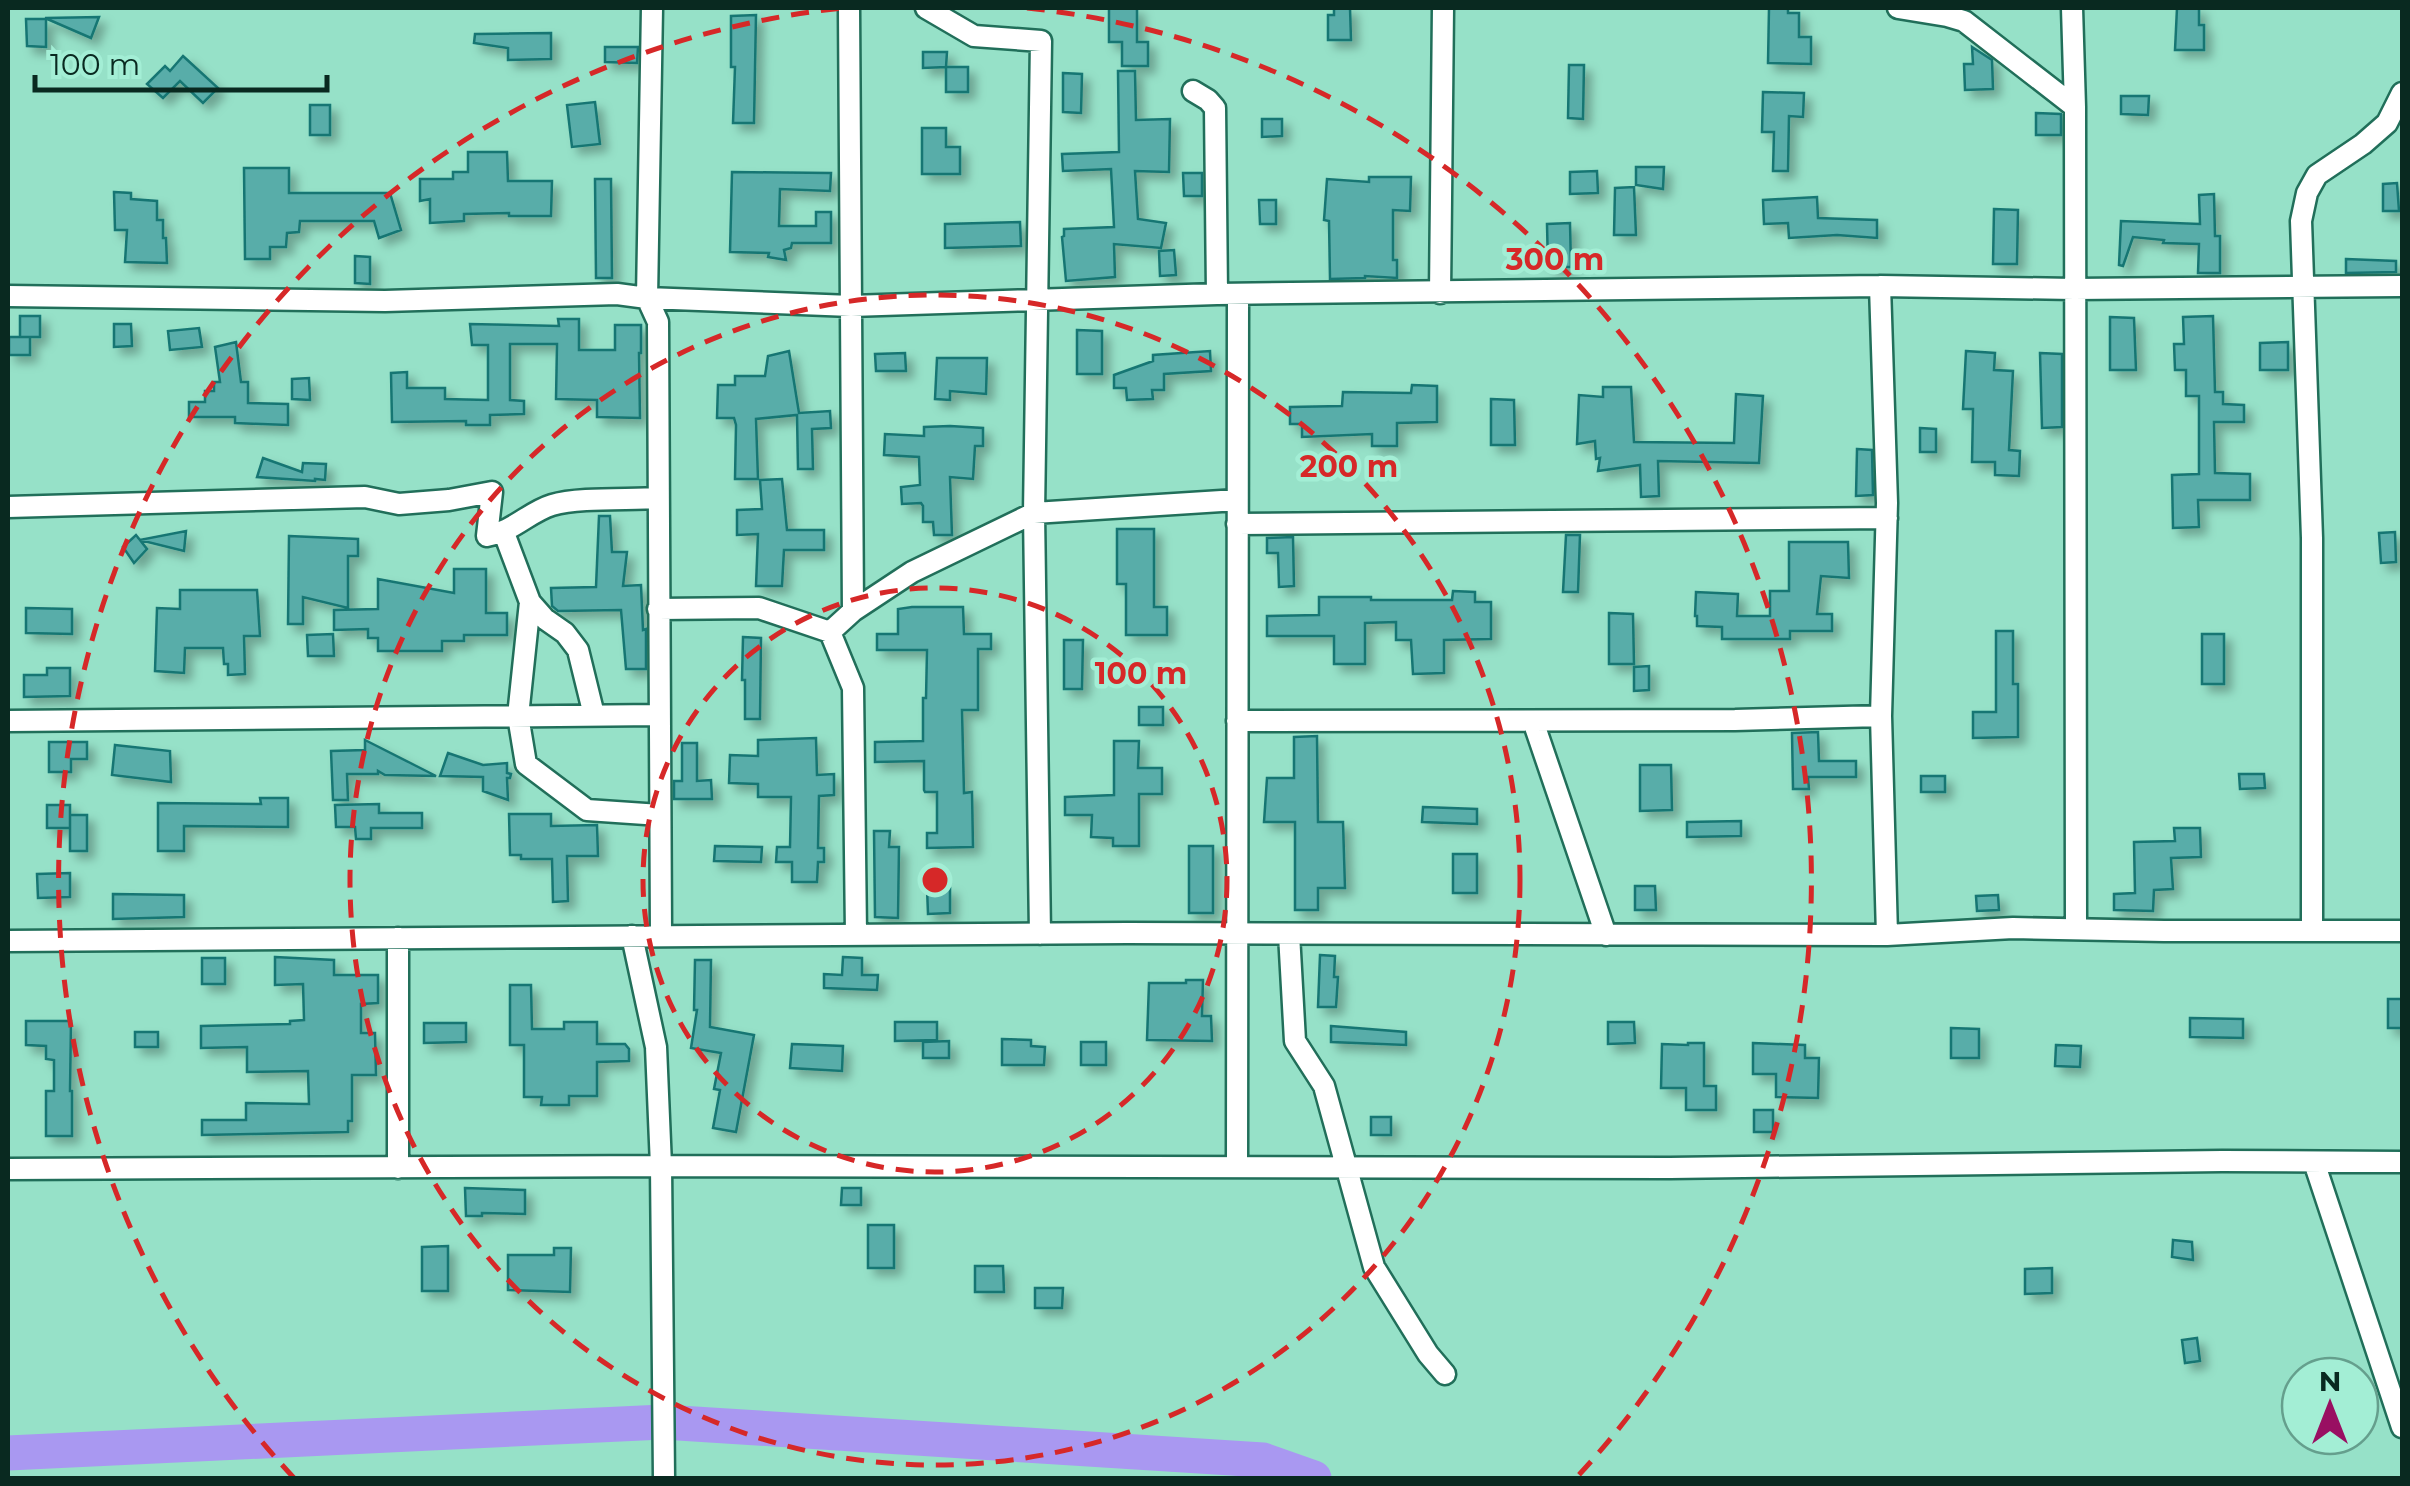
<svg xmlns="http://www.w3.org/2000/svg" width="2410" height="1486" font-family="Montserrat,sans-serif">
<defs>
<filter id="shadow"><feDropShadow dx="7" dy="7" stdDeviation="5" flood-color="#0004"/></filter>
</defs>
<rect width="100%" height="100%" fill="#96e1c8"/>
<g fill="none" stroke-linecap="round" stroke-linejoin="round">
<path stroke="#a998f1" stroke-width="35" d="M8,1453l655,-31 600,38 51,18"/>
</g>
<path fill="#58ada9" stroke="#177673" stroke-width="2.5" filter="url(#shadow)" d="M1109,8h28v34h11v24h-26v-24h-13z
M1334,8h16l1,32h-23v-25h6z
M1769,8h19v5h11v24h12v27l-43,-1z
M2177,8h22v17h5v25h-29z
M756,15l-2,108h-21l2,-56h-4v-51z
M99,17l-8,21 -46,-20z
M26,19h20v28l-19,-1z
M551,33v26l-43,1v-12l-34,-5 1,-9z
M605,47h33l-1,16 -32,-1z
M1972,47l20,13 1,29 -28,1 -1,-26h9z
M923,52h24l-1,15 -23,1z
M183,56l35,32 -15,15 -23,-22 -17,17 -16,-14 18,-18 5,5z
M1569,65h15l-1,54 -15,-1z
M946,67h22v25h-22z
M1118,71h17l1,49 34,-1 -1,53 -34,-1 3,48 28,4 -5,25 -47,-4 1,33 -49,4 -4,-44 2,-1v-7l50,-2 -3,-58 -48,2 -1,-17 57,-2z
M1063,73l19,1 -1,39 -18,-1z
M1763,92l41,1 -1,24 -14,-1 -1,55h-15l1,-39h-12z
M2121,96h28l-1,19 -27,-1z
M595,102l5,42 -28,3 -5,-42z
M310,105h20v30h-20z
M2036,113l25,1v21h-25z
M1262,119h20v17l-20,1z
M922,128h24v19h14v27h-38z
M468,152h39l1,29h44l-1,35h-42v-3l-45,1v7l-34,2v-24l-10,2v-22h33v-7h15z
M1636,167h28l-1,22 -27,-4z
M244,168h45v25h101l11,37 -22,8 -5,-17h-74l-1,11 -12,1 -1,14h-16v12h-25z
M1597,171l1,22 -28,1v-22z
M732,172l99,1 -1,18 -50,-2 -1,37h37v-14h15v31h-39l-1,5 -7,2 2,10 -18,-3 1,-4 -39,-1z
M1183,173h19v23h-18z
M1369,177h42l-1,34 -17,-1v50h4v18l-32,-2v2l-35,1 -1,-58 -5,-1 3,-41 42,3z
M595,179h16l1,99h-16z
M2397,183l2,28h-16v-27z
M1634,187l2,48h-22l1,-47z
M114,192l17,1v6l26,2v19h6v18h3l1,25 -42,-1 2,-32h-12z
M2214,194l1,42h5v37h-22l1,-29 -36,-1 1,-3 -31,-3 -10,29 -4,-1 2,-44 79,3 -1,-29z
M1817,197l1,21 59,2v18l-40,-3 -48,3 -1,-15 -24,1 -1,-24z
M1259,200h17v24h-16z
M1994,209l24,1 -1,54h-24z
M1020,222l1,24 -76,2v-24z
M1570,223l1,44h-23l-1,-43z
M1174,250l2,25 -16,1 -1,-25z
M355,256l15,1v27l-15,-1z
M2346,259l50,2v11l-50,1z
M20,316h20v21h-20z
M2213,316l2,76h8v12l21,1v17h-30l1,51 35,1v26h-52l1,27 -26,1 -1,-53 27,-1v-78h-13v-26h-11l-1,-26h10l-1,-27z
M2110,317l24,1 2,52h-26z
M558,319h21v31h36v-25h26v28h-2l1,65 -43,-1v-17l-41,-1 1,-55h-47v56l14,1v13l-34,1v10h-24v-4l-74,1 -1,-49 16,-1v16h38v11l43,1v-55h-16l-2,-21 89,2z
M114,324h17l1,22 -18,1z
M199,328l3,19 -32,3 -2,-19z
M1077,330l25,1v43h-25z
M9,337h21v18h-21z
M236,342l5,40h7v21l40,1v21l-53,-2v-6h-46v-15h16v-11h9v-9h6l-5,-35z
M2288,342v28h-28v-27z
M789,351l10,62 31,-2 1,17 -19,1 1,40h-15l-1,-54 -41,4 2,60h-23l1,-54 -2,-7h-17l1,-33h17v-9h30l3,-20z
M1210,351l1,20 -47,3v16h-12l1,9 -26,1 -1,-12h-12v-13l39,-14v-6z
M1966,351l29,2 -1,17 19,1 -4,79 11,1 -1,25 -24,-1v-13h-23l1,-53h-10z
M905,353l1,18h-30l-1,-17z
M2040,353l22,1v73l-20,1z
M937,358h50l-1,36 -36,-3v9l-15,-1z
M309,378l1,22 -18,-1v-20z
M1412,385l25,1v36l-40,1v23h-25v-12l-70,3v-13h-12v-17l52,-1 1,-14 68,1z
M1603,387h28l3,55 100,1 2,-49 27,2 -4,67 -101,-2 1,35 -18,1 -1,-32 -42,6 2,-13 -4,1 -1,-18 -18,3 2,-49 24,2z
M1491,399l23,1 1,45h-24z
M950,426l33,2v18h-8l-2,33 -23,-2 2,58h-18l-1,-13h-10v-16l-2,-3 -19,1 -1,-17 19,-2 -1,-28 -35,-2 1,-21 39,2v-9z
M1920,428l16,1v23h-16z
M1857,449l15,1 1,45 -17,1z
M263,458l39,14 1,-9 23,1 -1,16 -10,-1v2l-58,-4z
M782,479l5,51h37v20h-40l-2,36h-26l2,-52 -21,1v-25l25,-1 -2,-29z
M599,516h11l2,36h15l-4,34 18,-1 2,45 3,-1v40h-20l-5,-59 -63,1 -6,-5 -1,-18 45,-1z
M1117,529h37v78h13v28h-41v-51h-9z
M186,531l-2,20 -44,-11 7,9 -13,14 -11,-16 13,-12 4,5z
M2395,532l1,30 -15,1 -2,-30z
M1566,535h14l-2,57h-15z
M289,536l69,3v17h-10v52l-45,-11v27h-15z
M1293,537l1,49 -15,1 -1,-34h-11v-15z
M1789,542h59l1,36 -28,-2 -4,38h15v17h-42v8h-68v-12l-25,-1v-10h-2l1,-24 42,2 -1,22h33v-25h19z
M454,569h32v44h21v22h-43v6h-22v10h-64v-13h-10v-9l-34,1v-20l44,-1v-30l76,14z
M180,590h77l3,46h-16l1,38 -17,1v-11h-4l-1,-16h-38l-1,25 -29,-2 2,-63 23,1z
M1453,591l22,1v10h16v37l-47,1v33l-31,1 -2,-34h-15v-18l-31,1v41h-31v-28h-67v-20l52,-1v-18h52v3h81z
M912,607h51l1,27h27v15h-13v61h-16l2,83 8,-1 1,55 -46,1v-15h10v-41h-12l-1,-2v-29l-49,1v-20l48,-1v-43h3l1,-48h-50v-16h21v-25z
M26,608l46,1v25l-46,-1z
M1609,613l24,1 1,50h-25z
M1996,631h17v53h5v53l-45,1v-26h23z
M333,634l1,22h-26l-1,-21z
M2202,634h22v50h-22z
M743,637l18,1 -1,81h-15v-39h-3z
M1064,640h19l-1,49h-18z
M1649,666v24l-15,1v-24z
M47,668h23v28l-46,1v-22h23z
M1139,707h24v18h-24z
M1818,732l1,29h37v16h-48l1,12h-16l-1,-56z
M1317,736l1,86h25l2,66h-27v22h-23v-88h-31l3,-44h27v-41z
M816,738l1,37 17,-1v21l-15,1 -1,52h6v14h-6l-1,20h-25v-20h-16l1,-15h13l1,-50h-33v-13l-29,-1 1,-28 28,1v-16z
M365,740l71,36 -51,-1 -7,-4v3h-31l1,26h-15l-2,-49 34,-1z
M1114,741h25l-1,27h24v26h-23v52h-26v-8l-22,-1 1,-22h-27v-18l49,-2z
M49,742h38v17h-16v13h-22z
M682,743h15v38l14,-1 1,19h-38v-18h8z
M115,745l55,6 1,31 -59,-7z
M448,753l35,12 24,-2v10l4,1 -1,4h-3l1,22 -25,-9v-14l-43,-1z
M1640,765h31l1,45 -32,1z
M2239,774h25l1,14 -25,1z
M1921,776h24v16h-24z
M260,798h28v29l-104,-1v25h-26v-48l103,1z
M379,804v9h43v15h-51v11h-15l-1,-12h-19l-1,-22z
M47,805h23v23h-23z
M1423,807l54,2v15l-55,-2z
M509,814h42v12l46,-1 1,31h-31l1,45 -15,1 -1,-43h-31v-4h-11z
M70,815h17v36h-17z
M1741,821v15l-54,1v-15z
M2174,828h26l1,29 -30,1 2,31 -19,1 -1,21 -39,-1v-16l21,-1 -1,-51 41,-1z
M874,831h16l-1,16h10l-1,71 -23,-1z
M715,846l47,1 -1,15 -47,-1z
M1189,846h24v67h-24z
M1453,854h24v39h-24z
M70,873v24l-32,1 -1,-24z
M1635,886h20l1,24h-21z
M927,888h23v25l-22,1z
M113,894l71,1v22l-71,2z
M1998,895l1,15 -22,1 -1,-15z
M1320,955l15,1 -1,21h4l-2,30h-18z
M275,957l59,3v15h44v28l-17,1v29h14l1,42h-24v46h-4v11l-146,3v-15h44v-17l63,1 -1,-33 -61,1v-25l-46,1v-22l89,-2v-3l14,-1 -1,-36 -28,1z
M843,957l19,1v17h16l-1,15 -53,-2v-14l18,1z
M202,958h23v26h-23z
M695,960h16l-1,67 44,8 -18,97 -23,-4 7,-38 -6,-1 7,-36 -30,-5 6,-38h-3z
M1186,980h17l-1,36h9l1,25 -65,-1 2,-57h37z
M510,985h21l1,44h32v-7h33v22h28l4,5v12l-32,1v34h-28v9h-28l1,-8h-18v-52h-14z
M2388,999h14v29h-14z
M2190,1018l53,1v19l-53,-1z
M26,1021h45l-1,70h2v45h-26v-45h8v-31l-8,-1v-13l-20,-1z
M895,1022h42v18l-42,1z
M1608,1022h26l1,21 -27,1z
M424,1023h42v19l-42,1z
M1331,1026l75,6v13l-75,-3z
M1951,1028l28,1v29h-28z
M135,1032h23v15h-23z
M1002,1039l29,1v6l14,1 -1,18h-42z
M949,1041v17h-26v-16z
M1081,1042h25v23h-25z
M1688,1043h16v43h12v24h-30v-22h-25l1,-44 26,1z
M1753,1043l52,2v13h14l-1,40 -42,-1v-23h-23z
M792,1044l51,2 -1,25 -52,-3z
M2056,1045l25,1 -1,21 -25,-1z
M1754,1110h19v22h-19z
M1371,1117h20v18h-20z
M465,1188l60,2v24l-43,-1v3h-16z
M842,1188h19v17h-20z
M868,1225h26v43h-26z
M2173,1240l19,2 1,18 -21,-3z
M448,1246v45h-26v-44z
M554,1248h17l-1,44 -62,-2v-35h46z
M975,1266h28l1,26h-29z
M2052,1268v25l-27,1v-25z
M1035,1288h28l-1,20h-27z
M2197,1338l3,23 -15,2 -3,-23z"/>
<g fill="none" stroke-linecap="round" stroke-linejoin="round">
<defs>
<path id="minor" d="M652,8l-5,290 11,24 3,613
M849,8l4,603
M926,8l48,28 67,5 -7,472 6,421
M1898,8l49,8 17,5 111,86
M2072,8l3,99 1,822
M1193,91l15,9 7,8 2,186
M1880,286l7,217 -6,213 6,219
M1440,293l3,-285
M8,296l377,5 232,-7 30,4 204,8 366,-12 663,-8 194,3 328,-3
M8,507l357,-10 34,7 50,-4 43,-8 -5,44c27,-5 42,-24 65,-31 27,-8 77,-5 106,-7
M1237,524l650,-6
M504,533l26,69 15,17 20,14 13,17 16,65
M530,602l-12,114 8,48 61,46 73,5
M658,609l101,-1 71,24 23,56 3,246
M830,632l23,-21 59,-39 122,-59 203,-13
M8,721l651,-6
M1237,721l498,-1 146,-4
M1533,721l73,214
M2312,931v-393l-11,-317 6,-28 10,-18 46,-31 24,-21 15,-30
M1289,934l6,107 29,45 50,181 54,87 17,20
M632,936l24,111 5,119 3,312
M398,938v230
M8,941l1119,-8 760,2 126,-7 151,3h238
M2314,1162l88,265
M1237,1167l1,-873
M8,1169l653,-3 1009,2 552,-7 180,1"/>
</defs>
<use href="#minor" stroke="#216f5a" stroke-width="25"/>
<use href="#minor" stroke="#fff" stroke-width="20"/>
</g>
<g fill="none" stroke="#d62828" stroke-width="5" stroke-dasharray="18 12">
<circle cx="935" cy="880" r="292"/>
<circle cx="935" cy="880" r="585"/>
<path d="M294 1478A877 877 0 0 1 843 8M1027 8A877 877 0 0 1 1576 1478"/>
</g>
<circle cx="935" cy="880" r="15" fill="#d62828" stroke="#a3eed5" stroke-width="5"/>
<g font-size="30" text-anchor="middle" font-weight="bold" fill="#d62828" stroke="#a3eed5" stroke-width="9" stroke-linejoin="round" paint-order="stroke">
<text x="1555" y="270">300 m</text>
<text x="1349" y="477">200 m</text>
<text x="1141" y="684">100 m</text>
</g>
<rect width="2410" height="1486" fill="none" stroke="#092920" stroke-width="20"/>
<g transform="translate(2330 1406)"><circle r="48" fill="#a3eed5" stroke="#659f8d" stroke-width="2.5"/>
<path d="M0-8L18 38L0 25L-18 38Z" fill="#990f62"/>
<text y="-15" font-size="28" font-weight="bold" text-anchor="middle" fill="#092920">N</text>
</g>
<path d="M35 75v15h292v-15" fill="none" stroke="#092920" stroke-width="5"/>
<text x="50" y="75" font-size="30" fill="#092920" stroke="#a3eed5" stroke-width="8" paint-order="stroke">100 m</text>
</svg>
